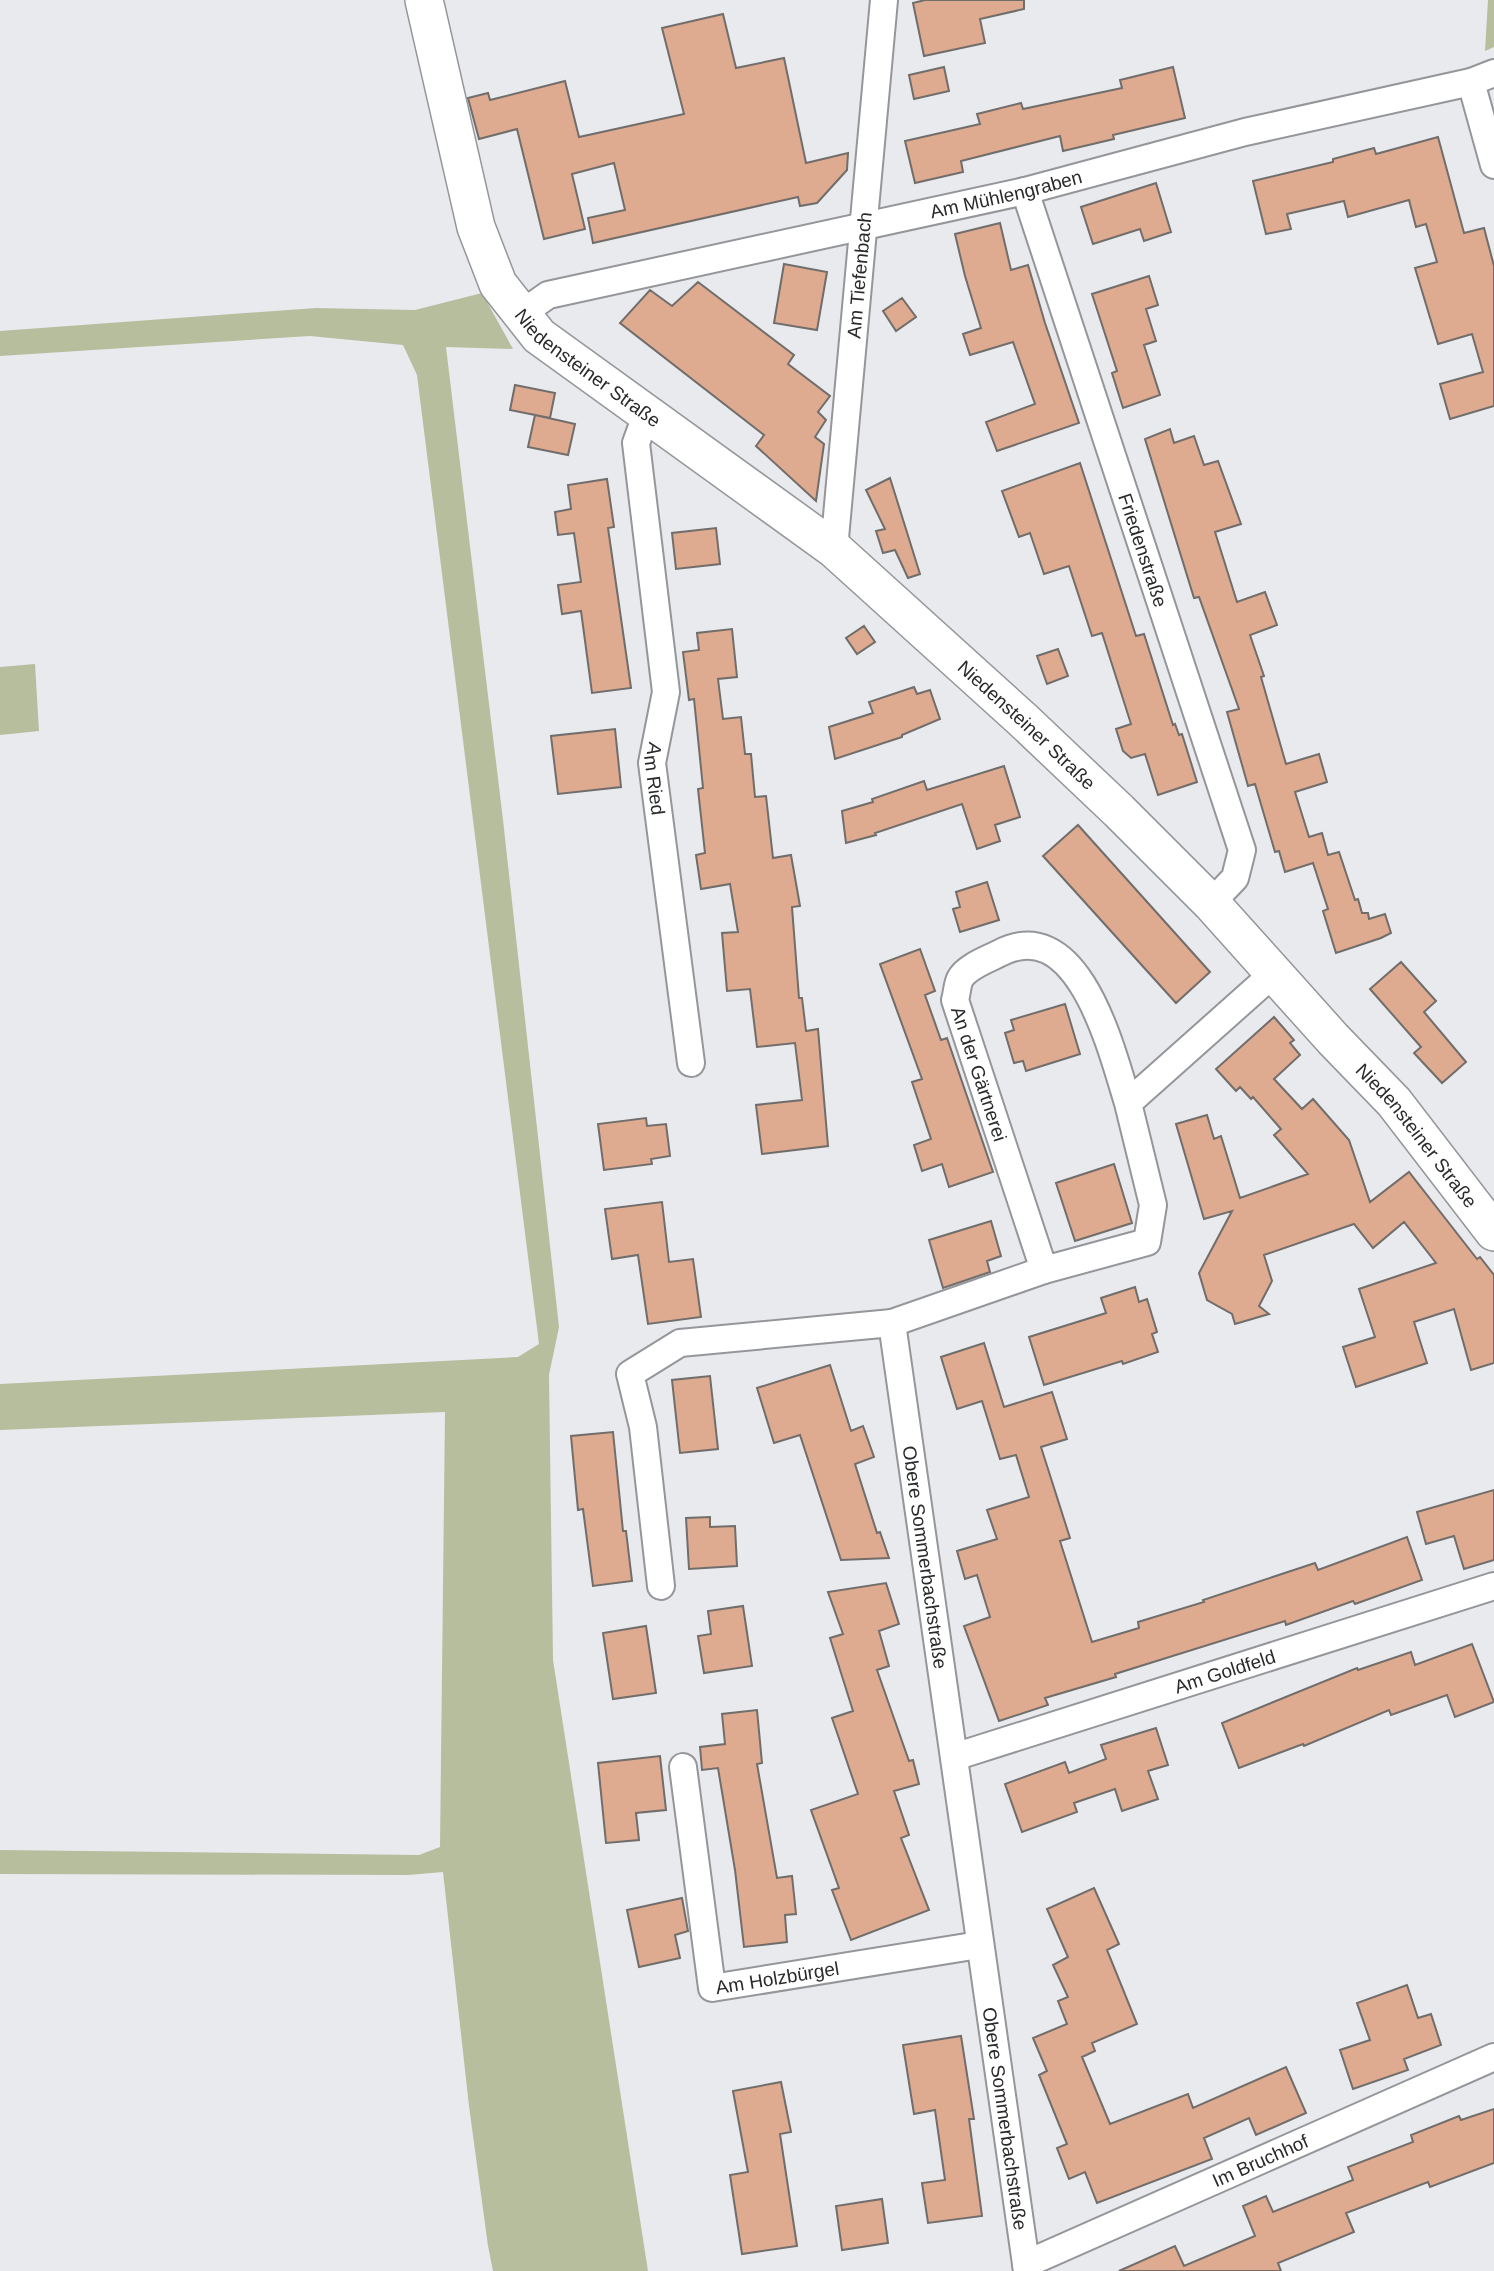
<svg xmlns="http://www.w3.org/2000/svg" width="1494" height="2271" font-family="Arial,sans-serif">
<rect width="100%" height="100%" fill="#e8eaee"/>
<path fill="#b7be9e" d="M1488,0h6v47l-9,4z
M482,293l31,56 -67,-2 57,473 56,507 -10,48 4,285 95,611h-155l-5,-25 -19,-140 -26,-234 -35,3 -408,-1v-24l419,5 21,-8 5,-435 -445,18v-46l518,-27 21,-13 -122,-969 -14,-30 -93,-9 -310,20v-25l316,-23 99,2z
M35,664l4,67 -39,4v-68z"/>
<path fill="#deaa90" stroke="#716d6b" stroke-width="2" d="M925,0h99v9l-44,10 5,24 -61,13 -11,-53z
M723,14l13,54 48,-10 22,105 42,-10 -1,17 -30,33 -17,3 -2,-9 -205,46 -5,-25 37,-8 -11,-47 -42,11 13,55 -41,10 -27,-110 -38,10 -11,-41 20,-5 2,7 75,-19 14,56 105,-23 -22,-86z
M944,67l5,24 -35,8 -5,-24z
M1173,67l12,51 -72,17 1,4 -51,12 -3,-15 -99,25 2,11 -48,11 -10,-42 75,-17 -3,-10 44,-11 2,6 99,-21 -2,-8z
M1438,137l26,96 20,-5 10,38v140l-44,13 -10,-35 43,-12 -11,-38 -34,10 -23,-76 22,-6 -11,-38 -10,3 -7,-27 -61,17 -4,-16 -57,13 4,15 -25,5 -13,-53 80,-19v-3l41,-11 2,6z
M1156,183l15,49 -27,9 -4,-12 -47,15 -12,-37z
M1000,223l11,47 17,-5 17,58 34,100 -82,28 -11,-29 49,-18 -22,-62 -43,13 -7,-21 18,-6 -16,-52 -10,-42z
M784,264l43,8 -10,58 -43,-7z
M1149,276l9,29 -12,4 10,32 -12,4 16,50 -37,13 -11,-35 5,-2 -25,-77z
M698,282l96,73 -6,9 42,32 -12,16 8,8 -11,17 9,7 -8,57 -60,-55 8,-11 -144,-112 30,-33 22,16z
M902,298l14,19 -20,14 -13,-20z
M515,385l40,8 -5,25 -40,-8z
M535,415l40,9 -7,31 -40,-8z
M1170,429l4,14 20,-7 10,29 14,-4 23,63 -26,8 22,70 28,-10 12,33 -27,10 14,41 -3,1 25,87 33,-10 8,28 -32,10 14,45 13,-4 6,22 11,-3 16,48 3,-1 4,14h6l1,6 16,-5 6,19 -10,5 -45,15 -13,-42 5,-2 -15,-46 -28,9 -6,-21 -4,1 -20,-68 -7,2 -21,-74 12,-3 -40,-112 -5,1 -49,-159z
M1080,463l56,173 8,-2 29,91 2,-1 4,11 3,-1 15,48 -39,13 -13,-41 -14,4 -8,-7 -7,-22 15,-5 -29,-91 -10,3 -23,-70 -25,8 -14,-41 -11,4 -17,-46z
M890,478l30,96 -12,4 -13,-28 -12,3 -7,-22 9,-2 -19,-39z
M607,479l7,48 -6,1 23,160 -39,5 -11,-82 -19,3 -4,-29 23,-3 -7,-49 -16,2 -3,-23 16,-3 -3,-24z
M716,528l4,36 -44,5 -4,-36z
M864,626l11,16 -18,12 -11,-16z
M732,629l5,48 -19,2 5,40 18,-2 4,37h6l4,43 11,-1 7,62 18,-3 9,51 -8,1 7,91h3l4,33 12,-2 10,117 -66,8 -6,-49 46,-5 -7,-57 -38,4 -7,-58 -23,2 -5,-58 16,-1 -8,-48 -29,5 -5,-34 9,-2 -7,-64 5,-1 -9,-89 -5,1 -6,-48 16,-2 -2,-17z
M1058,649l10,27 -21,8 -10,-28z
M914,687l3,7 13,-4 10,29 -38,16v2l-67,22 -6,-32 44,-14 -4,-11z
M615,729l6,58 -63,7 -7,-58z
M1004,766l16,51 -25,8 5,16 -23,8 -15,-45 -87,29 1,2 -30,8 -4,-32 31,-9 -1,-3 52,-18 3,9z
M1078,825l132,147 -34,31 -133,-147z
M987,882l12,38 -39,12 -7,-23 7,-2 -4,-15z
M920,949l15,42 -10,4 16,45 6,-2 46,134 -44,15 -7,-23 -20,7 -8,-26 17,-6 -19,-57 10,-3 -42,-115z
M1401,962l35,39 -12,11 42,50 -24,21 -28,-30 7,-6 -51,-58z
M1065,1004l15,50 -54,17 -3,-10 -9,2 -9,-30 9,-3 -3,-10z
M1274,1017l20,23 -4,3 10,12 -26,24 28,30 11,-10 36,41 21,62 39,-30 68,87 3,-2 14,18v88l-23,7 -17,-61 -40,13 13,41 -71,24 -13,-40 32,-10 -16,-48 77,-26 -32,-41 -31,26 -19,-24 -90,31 8,26 -13,25 10,8 -34,10 -3,-10 -25,-14 -8,-27 33,-62 -28,8 -28,-95 31,-9 7,24 7,-3 19,62 68,-24 -34,-39 7,-6 -28,-32 -2,2 -11,-12 -4,4 -20,-22z
M646,1118l1,8 19,-2 4,32 -19,3 1,5 -48,6 -6,-46z
M1114,1164l18,59 -57,18 -19,-58z
M662,1202l7,60 24,-3 8,58 -53,7 -10,-69 -26,4 -7,-50z
M991,1221l10,35 -14,5 3,11 -47,16 -14,-48z
M1135,1287l4,15 8,-3 10,33 -5,2 6,18 -35,12 -1,-3 -78,24 -15,-48 77,-24 -5,-15z
M984,1343l20,64 48,-15 15,47 -26,8 29,91 -10,3 32,101 47,-14 -1,-6 66,-20 -1,-2 112,-37 3,7 89,-33 15,43 -67,24 -2,-3 -67,24 -1,-4 -170,53 1,3 -71,21 3,7 -49,16 -35,-95 26,-9 -13,-42 -12,4 -8,-28 40,-12 -10,-29 42,-13 -13,-42 -16,4 -18,-58 -25,8 -16,-52z
M830,1365l21,66 12,-5 11,31 -19,7 22,69 3,-1 9,26 -48,2 -41,-125 -26,8 -17,-55z
M710,1376l8,73 -38,4 -8,-73z
M613,1432l10,99h3l6,50 -39,5 -10,-77 -5,1 -7,-74z
M1494,1490v70l-30,9 -10,-33 -28,8 -9,-32z
M710,1517v10l25,-1 2,40 -48,3 -3,-51z
M886,1583l13,41 -20,7 10,35 -12,4 32,91 4,-1 6,24 -25,7 15,44 -8,3 28,72 -78,30 -19,-50 7,-2 -28,-78 47,-16 -26,-76 21,-7 -23,-73 13,-4 -15,-42z
M743,1606l9,60 -48,7 -6,-37 13,-2 -3,-23z
M646,1626l10,67 -43,6 -10,-66z
M1472,1644l22,58 -39,15 -8,-22 -56,20 -2,-5 -85,36 -1,-2 -64,24 -17,-45 135,-55 1,2 53,-18 4,13z
M757,1710l5,53 -5,1 20,114 15,-2 4,38 -11,1 2,27 -43,5 -9,-77 -17,-102 -16,2 -2,-23 25,-3 -3,-30z
M1156,1728l12,37 -20,6 10,28 -36,12 -7,-22 -41,14 3,9 -55,20 -17,-48 60,-22 4,11 37,-14 -5,-14z
M660,1756l6,54 -30,3 3,27 -33,3 -8,-80z
M1094,1888l25,56 -12,6 30,74 -45,19 3,8 -13,6 28,67 78,-30 5,14 93,-41 20,46 -50,22 -7,-17 -45,20 8,21 -115,44 -12,-31 -16,7 -12,-31 10,-4 -28,-69 8,-4 -14,-33 34,-14 -9,-23 10,-4 -15,-32 15,-8 -21,-48z
M682,1898l6,33 -13,4 5,23 -41,9 -12,-57z
M1407,1985l11,33 13,-4 10,31 -37,14 4,11 -55,19 -13,-39 30,-10 -13,-37z
M961,2036l13,83h-5l13,97 -54,7 -6,-40 23,-3 -10,-70 -21,4 -11,-69z
M781,2082l10,50 -11,2 17,112 -55,8 -12,-79 18,-3 -15,-81z
M1494,2109v54l-64,24 -2,-5 -82,31 8,19 -76,31 3,8h-162l56,-25 9,20 71,-30 -12,-30 23,-10 7,16 80,-32 -5,-13 65,-25 -2,-7 48,-19 2,4z
M882,2199l6,44 -46,7 -6,-44z"/>
<g fill="none" stroke-linecap="round" stroke-linejoin="round">
<defs>
<g id="street">
<path d="M1471,82l23,83"/>
<path id="s1" d="M1025,191l217,659 -7,28 -24,25"/>
<path id="s2" d="M521,314l27,-19 477,-104 220,-59 226,-50 23,-9"/>
<path id="s3" d="M647,413l-11,30 30,249 -14,71 39,300"/>
<path id="s4" d="M834,549l50,-549"/>
<path id="s5" d="M1128,1103c-16,-51 -49,-191 -128,-150 -12,6 -34,14 -40,26 -3,6 -3,15 -5,21l89,270 103,-28 6,-37 -25,-102 146,-130"/>
<path d="M892,1323l152,-53"/>
<path id="s6" d="M661,1586l-18,-159 -13,-53 50,-31 212,-20 135,948"/>
<path id="s7" d="M954,1757l540,-171"/>
<path id="s8" d="M683,1767l29,221 267,-43"/>
<path id="s9" d="M1026,2264l468,-207"/>
</g>
<g id="secondary">
<path id="s10" d="M424,0l52,227 22,57 41,52 295,213 189,171 96,91 92,92 122,136 61,63 100,130"/>
</g>
</defs>
<use href="#street" stroke="#94969a" stroke-width="30"/>
<use href="#secondary" stroke="#94969a" stroke-width="40"/>
<use href="#street" stroke="#fff" stroke-width="26"/>
<use href="#secondary" stroke="#fff" stroke-width="37"/>
</g>
<g text-anchor="middle" stroke-width="5" stroke-linejoin="round" paint-order="stroke">
<g font-size="19" fill="#292a2b" stroke="#fff">
<text dy="7" stroke="none"><textPath href="#s2" startOffset="502">Am Mühlengraben</textPath></text>
<text dy="7" stroke="none"><textPath href="#s4" startOffset="275">Am Tiefenbach</textPath></text>
<text dy="7" stroke="none"><textPath href="#s10" startOffset="418">Niedensteiner Straße</textPath></text>
<text dy="7" stroke="none"><textPath href="#s1" startOffset="378">Friedenstraße</textPath></text>
<text dy="7" stroke="none"><textPath href="#s10" startOffset="985">Niedensteiner Straße</textPath></text>
<text dy="7" stroke="none"><textPath href="#s3" startOffset="371">Am Ried</textPath></text>
<text dy="7" stroke="none"><textPath href="#s5" startOffset="374">An der Gärtnerei</textPath></text>
<text dy="7" stroke="none"><textPath href="#s10" startOffset="1552">Niedensteiner Straße</textPath></text>
<text dy="7" stroke="none"><textPath href="#s6" startOffset="723">Obere Sommerbachstraße</textPath></text>
<text dy="7" stroke="none"><textPath href="#s7" startOffset="284">Am Goldfeld</textPath></text>
<text dy="7" stroke="none"><textPath href="#s8" startOffset="289">Am Holzbürgel</textPath></text>
<text dy="7" stroke="none"><textPath href="#s6" startOffset="1290">Obere Sommerbachstraße</textPath></text>
<text dy="7" stroke="none"><textPath href="#s9" startOffset="256">Im Bruchhof</textPath></text>
</g>
</g>
</svg>
